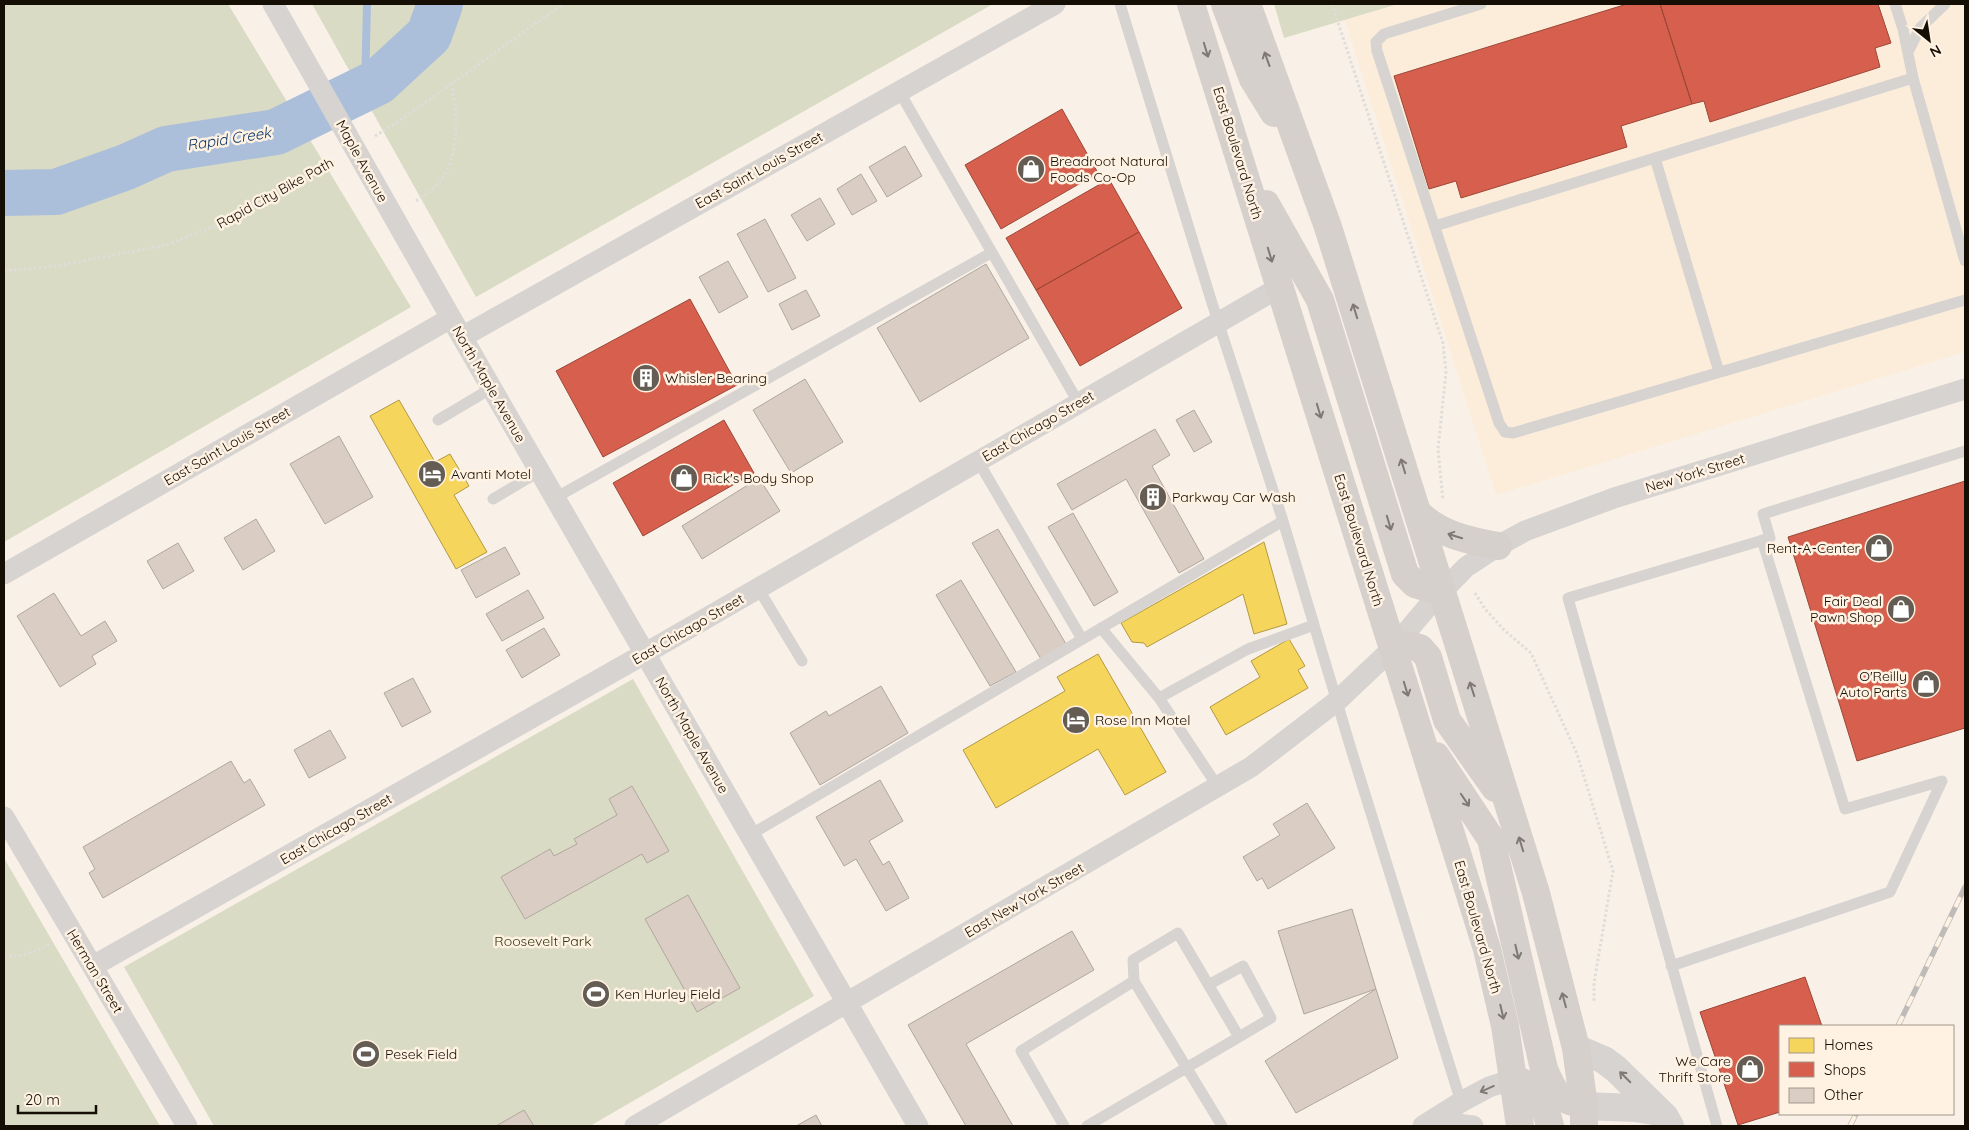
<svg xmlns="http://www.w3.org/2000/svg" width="1969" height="1130" font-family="Quicksand,sans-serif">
<rect width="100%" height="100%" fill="#f9f1e8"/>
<path fill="#fcedda" d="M1398,4h567v348l-469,143 -151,-475z"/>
<path fill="#dadbc4" d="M4,4h224l183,303 -407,235z
M312,4h681l-517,293z
M1274,4h124l-114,34z
M633,679l181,317 -224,130h-376l-90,-159z
M4,858l156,268h-156z"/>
<path fill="#f6d55c" stroke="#b29942" d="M399,400l36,62 15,-8 19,32 -15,9 33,57 -31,17 -86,-153z
M1264,542l23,82 -33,10 -11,-40 -96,53 -3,-4 -12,-1 -11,-19z
M1289,639l16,27 -7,4 10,18 -82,47 -16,-28 50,-30 -9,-16z
M1098,654l68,118 -41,23 -27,-46 -102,59 -33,-58 102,-59 -8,-14z"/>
<path fill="#d6604d" stroke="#9c4737" d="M1627,4h33l32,100 -71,22 6,21 -166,51 -5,-17 -27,8 -35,-113z
M1660,4h218l13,39 -16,5 5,19 -170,55 -6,-21 -12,3z
M1062,109l36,64 -97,56 -36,-64z
M1109,179l30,53 -103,58 -30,-52z
M1139,232l43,76 -102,58 -44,-76z
M690,299l47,86 -134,72 -47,-86z
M724,420l30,53 -111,63 -30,-53z
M1965,481v247l-108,33 -69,-224z
M1805,977l17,49h-42v86l-42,13 -38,-113z"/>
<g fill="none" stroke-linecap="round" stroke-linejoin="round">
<path stroke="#abbfda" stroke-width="8" d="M365,89l2,-85"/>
<path stroke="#abbfda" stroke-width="46" d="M4,193l52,-1 70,-25 40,-18 110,-17 102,-50 51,-47 11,-31"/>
</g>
<path fill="#dacdc3" stroke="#b0a79f" d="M905,146l17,30 -35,21 -18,-30z
M861,174l16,27 -25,14 -15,-26z
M820,198l15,26 -28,17 -16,-26z
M765,219l31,59 -28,14 -31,-58z
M728,261l20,36 -29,16 -20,-36z
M986,264l43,74 -109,64 -43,-74z
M806,290l14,26 -28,14 -13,-26z
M805,379l38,63 -52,31 -38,-63z
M1194,410l18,32 -18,10 -18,-32z
M1155,429l15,26 -18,11 52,93 -25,14 -53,-94 -54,31 -15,-26z
M339,436l34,61 -48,27 -35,-60z
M759,478l21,33 -78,48 -20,-33z
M1073,513l45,79 -24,14 -46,-79z
M256,519l19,32 -32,19 -19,-32z
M998,529l68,115 -25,15 -69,-116z
M178,543l16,28 -31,18 -16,-28z
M505,547l15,27 -44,24 -15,-28z
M961,580l55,92 -26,14 -54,-91z
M528,590l16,28 -42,23 -16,-27z
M54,593l27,43 24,-15 12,20 -25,15 4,8 -36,23 -43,-71z
M544,628l16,27 -38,23 -16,-28z
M413,678l18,34 -29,15 -18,-34z
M881,686l27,47 -88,52 -30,-52 36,-22 3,5z
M330,730l16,28 -37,20 -15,-28z
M231,761l13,22 6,-4 15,26 -162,93 -14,-25 6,-4 -12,-22z
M880,780l23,41 -34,20 14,24 6,-4 20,37 -23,13 -30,-52 -12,7 -28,-49z
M632,786l37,65 -22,12 -5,-9 -117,65 -24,-42 49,-28 4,7 23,-12 -3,-5 43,-24 -8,-16z
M1307,803l28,45 -67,41 -6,-11 -5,3 -14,-24 37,-22 -7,-11z
M688,895l52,93 -43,24 -52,-93z
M1352,909l24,80 -72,25 -26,-83z
M1072,931l22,39 -128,74 47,82h-47l-58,-101z
M1376,989l22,69 -102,55 -31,-52z
M524,1110l10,16h-38z
M816,1115l6,11h-26z"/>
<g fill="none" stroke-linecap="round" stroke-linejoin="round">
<path stroke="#dfdcd9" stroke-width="3" stroke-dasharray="2.5 2.5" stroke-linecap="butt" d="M1332,4l111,339 3,29 -8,77 5,51
M375,136l23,-14 165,-118
M416,201c5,-4 11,-7 16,-11 28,-23 27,-75 19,-107
M4,271l53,-5 109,-21 57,-22 113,-63
M1475,593l10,16 19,21 27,23 46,101 36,117 -19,112v19
M4,957c19,-1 32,-5 48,-14"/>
<path stroke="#d6d3d1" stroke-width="11" d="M1120,4l92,299 71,218 68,228 110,353
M1481,4l-97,30 -8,8 1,9 107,326 15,46 6,9 8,1 452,-133
M1895,4l8,25 10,49 52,183
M1908,52l12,-24 25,-24
M899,91l179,311
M1655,158l64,214
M1435,226l478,-148
M438,420l54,-32
M978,461l104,178
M555,498l436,-245
M493,499l47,-28
M758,588l44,73
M1101,628l58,70 89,-49 66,-24
M1159,698l59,89
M750,835l533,-314
M1671,966l219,-74 52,-111 -97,28 -83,-269
M1210,984l33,-18 28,52 -32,19
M1064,1126l-43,-75 113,-70 88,145
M1087,1126l152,-89 -61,-104 -45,27 1,21
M1717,1126l-149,-528 202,-60 -7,-24 202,-63"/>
<path stroke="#d6d3d1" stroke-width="21" d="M273,4l178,314 467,808
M462,337l593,-333
M4,574l447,-256
M4,817l183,309
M93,966l553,-313 634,-366
M1432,1121l41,5
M635,1126l616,-359 86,-66 56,-53 37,-44 36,-37 32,-21 27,-15 89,-33 351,-109
M1423,1126l38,-24 28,-15 25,-8"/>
<path stroke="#d6d3d1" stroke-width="28" d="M1576,1048l28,12 12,9 49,48 5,9
M1584,1106l51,2 24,4"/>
<path stroke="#d6d0cd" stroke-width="28" d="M1191,4l296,945 18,77 15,100
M1225,4l28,75 21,34
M1247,4l81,223 208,666 40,155 8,58v20
M1266,204l54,96 85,274 10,10 27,8
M1418,513c22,22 50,27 80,33
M1393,648l15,-3 12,3 8,9 19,63 48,68
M1436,756l55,83 53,230c12,27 11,27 40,37
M1520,1081c16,6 27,30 30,45"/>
<defs>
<path id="rail" d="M1898,1026l67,-139
M1850,1126l6,-12"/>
</defs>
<use href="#rail" stroke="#bebbb9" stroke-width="5.5"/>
<use href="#rail" stroke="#fff2e2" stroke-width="4" stroke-dasharray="11" stroke-linecap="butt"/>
</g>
<defs><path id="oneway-shaft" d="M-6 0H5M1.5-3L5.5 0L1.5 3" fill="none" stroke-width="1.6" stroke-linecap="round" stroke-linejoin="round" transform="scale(1.25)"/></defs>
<g stroke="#7f7973">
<use href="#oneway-shaft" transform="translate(1206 50) rotate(73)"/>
<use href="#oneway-shaft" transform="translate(1267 59) rotate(-110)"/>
<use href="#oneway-shaft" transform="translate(1270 255) rotate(73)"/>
<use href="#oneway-shaft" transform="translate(1355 311) rotate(-107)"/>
<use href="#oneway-shaft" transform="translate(1319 411) rotate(73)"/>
<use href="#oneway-shaft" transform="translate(1403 466) rotate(-107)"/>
<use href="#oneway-shaft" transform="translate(1389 523) rotate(73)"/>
<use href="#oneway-shaft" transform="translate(1455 536) rotate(-163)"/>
<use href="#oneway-shaft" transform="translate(1406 689) rotate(73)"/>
<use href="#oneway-shaft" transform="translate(1472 689) rotate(-108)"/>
<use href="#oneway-shaft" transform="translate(1465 800) rotate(56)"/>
<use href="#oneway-shaft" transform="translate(1521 844) rotate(-107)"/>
<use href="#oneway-shaft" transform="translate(1517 952) rotate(77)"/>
<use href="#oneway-shaft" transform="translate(1564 1000) rotate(-105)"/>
<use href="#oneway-shaft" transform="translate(1502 1012) rotate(77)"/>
</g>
<g stroke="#7f7a75">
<use href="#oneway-shaft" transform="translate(1625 1077) rotate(-135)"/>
<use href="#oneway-shaft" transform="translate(1487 1089) rotate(156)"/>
</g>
<defs>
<symbol id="shop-disc" viewBox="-11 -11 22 22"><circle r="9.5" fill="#655d54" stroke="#fff2e2"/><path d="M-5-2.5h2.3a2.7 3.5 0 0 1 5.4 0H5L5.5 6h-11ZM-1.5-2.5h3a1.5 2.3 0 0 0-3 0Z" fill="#fff"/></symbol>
<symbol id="building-disc" viewBox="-11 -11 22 22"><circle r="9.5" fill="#655d54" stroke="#fff2e2"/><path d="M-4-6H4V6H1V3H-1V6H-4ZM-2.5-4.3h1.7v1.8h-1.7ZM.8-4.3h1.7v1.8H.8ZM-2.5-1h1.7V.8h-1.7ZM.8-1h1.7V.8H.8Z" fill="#fff"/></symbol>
<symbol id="hotel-disc" viewBox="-11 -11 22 22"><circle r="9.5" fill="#655d54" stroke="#fff2e2"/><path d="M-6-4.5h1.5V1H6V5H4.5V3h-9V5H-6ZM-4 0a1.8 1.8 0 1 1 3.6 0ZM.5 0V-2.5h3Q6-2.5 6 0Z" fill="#fff"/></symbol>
<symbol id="stadium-disc" viewBox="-11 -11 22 22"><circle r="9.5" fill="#655d54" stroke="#fff2e2"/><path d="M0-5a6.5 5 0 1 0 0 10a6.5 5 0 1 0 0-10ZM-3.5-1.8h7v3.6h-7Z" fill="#fff"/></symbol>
</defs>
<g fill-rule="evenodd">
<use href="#shop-disc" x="1015" y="153" width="32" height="32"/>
<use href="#building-disc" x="630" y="362" width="32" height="32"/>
<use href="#hotel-disc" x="416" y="458" width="32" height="32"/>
<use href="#shop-disc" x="668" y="462" width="32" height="32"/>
<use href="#building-disc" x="1137" y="481" width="32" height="32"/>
<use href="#shop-disc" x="1863" y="532" width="32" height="32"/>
<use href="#shop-disc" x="1885" y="593" width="32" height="32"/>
<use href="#shop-disc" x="1910" y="668" width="32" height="32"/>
<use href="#hotel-disc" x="1060" y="704" width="32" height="32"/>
<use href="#stadium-disc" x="580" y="978" width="32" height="32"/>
<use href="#stadium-disc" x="350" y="1038" width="32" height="32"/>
<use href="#shop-disc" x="1734" y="1053" width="32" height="32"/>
</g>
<g text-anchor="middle" stroke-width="5" stroke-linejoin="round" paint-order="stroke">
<g font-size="14" fill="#150e05" stroke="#fff2e2">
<text transform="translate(1238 153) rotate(73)" y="5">East Boulevard North</text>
<text transform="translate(362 161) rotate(61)" y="5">Maple Avenue</text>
<text transform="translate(759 170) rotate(-29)" y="5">East Saint Louis Street</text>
<text transform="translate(275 193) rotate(-29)" y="5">Rapid City Bike Path</text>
<text transform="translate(489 384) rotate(60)" y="5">North Maple Avenue</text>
<text transform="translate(1038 426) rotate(-30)" y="5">East Chicago Street</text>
<text transform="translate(227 446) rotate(-30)" y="5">East Saint Louis Street</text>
<text transform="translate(1695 473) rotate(-17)" y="5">New York Street</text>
<text transform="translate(1359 540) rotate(73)" y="5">East Boulevard North</text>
<text transform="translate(688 629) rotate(-30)" y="5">East Chicago Street</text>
<text transform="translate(692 735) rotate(60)" y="5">North Maple Avenue</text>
<text transform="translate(336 829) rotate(-30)" y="5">East Chicago Street</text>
<text transform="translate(1024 900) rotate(-30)" y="5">East New York Street</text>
<text transform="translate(1478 927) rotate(74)" y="5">East Boulevard North</text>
<text transform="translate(95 971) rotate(59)" y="5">Herman Street</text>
</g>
<g font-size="14" fill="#150e05" stroke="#fff2e2" text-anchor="start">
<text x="1050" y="166">Breadroot Natural<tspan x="1050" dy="16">Foods Co-Op</tspan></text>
<text x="665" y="383">Whisler Bearing</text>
<text x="451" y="479">Avanti Motel</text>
<text x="703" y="483">Rick's Body Shop</text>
<text x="1172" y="502">Parkway Car Wash</text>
<text x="1860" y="553" text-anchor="end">Rent-A-Center</text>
<text x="1882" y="606" text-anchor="end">Fair Deal<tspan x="1882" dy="16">Pawn Shop</tspan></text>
<text x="1907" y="681" text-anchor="end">O'Reilly<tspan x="1907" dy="16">Auto Parts</tspan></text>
<text x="1095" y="725">Rose Inn Motel</text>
<text x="615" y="999">Ken Hurley Field</text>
<text x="385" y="1059">Pesek Field</text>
<text x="1731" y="1066" text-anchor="end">We Care<tspan x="1731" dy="16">Thrift Store</tspan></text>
</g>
<g font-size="14" fill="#2f360e" stroke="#fff2e2">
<text x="543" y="946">Roosevelt Park</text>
</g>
<g font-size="15" font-style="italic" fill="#083468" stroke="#fff2e2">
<text transform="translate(229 139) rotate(-9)" y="5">Rapid Creek</text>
</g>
</g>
<rect width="1969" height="1130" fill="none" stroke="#150e05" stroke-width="10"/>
<rect x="1779" y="1025" width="175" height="90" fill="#fff2e2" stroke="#a1978a"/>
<rect x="1789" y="1038" width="25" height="15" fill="#f6d55c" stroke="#a1978a"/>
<text x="1824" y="1050" font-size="15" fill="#150e05">Homes</text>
<rect x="1789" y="1062" width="25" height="15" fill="#d6604d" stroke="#a1978a"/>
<text x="1824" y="1075" font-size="15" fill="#150e05">Shops</text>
<rect x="1789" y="1088" width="25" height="15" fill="#dacdc3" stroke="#a1978a"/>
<text x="1824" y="1100" font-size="15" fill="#150e05">Other</text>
<g transform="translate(1929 40) rotate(150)" stroke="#fff2e2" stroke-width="4" paint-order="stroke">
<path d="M0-4L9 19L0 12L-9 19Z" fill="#150e05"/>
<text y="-8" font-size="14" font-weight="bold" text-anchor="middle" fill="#150e05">N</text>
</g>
<path d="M18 1105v8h78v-8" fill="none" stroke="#150e05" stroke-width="2.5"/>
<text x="25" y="1105" font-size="15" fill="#150e05" stroke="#fff2e2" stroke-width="4" paint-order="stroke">20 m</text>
</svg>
